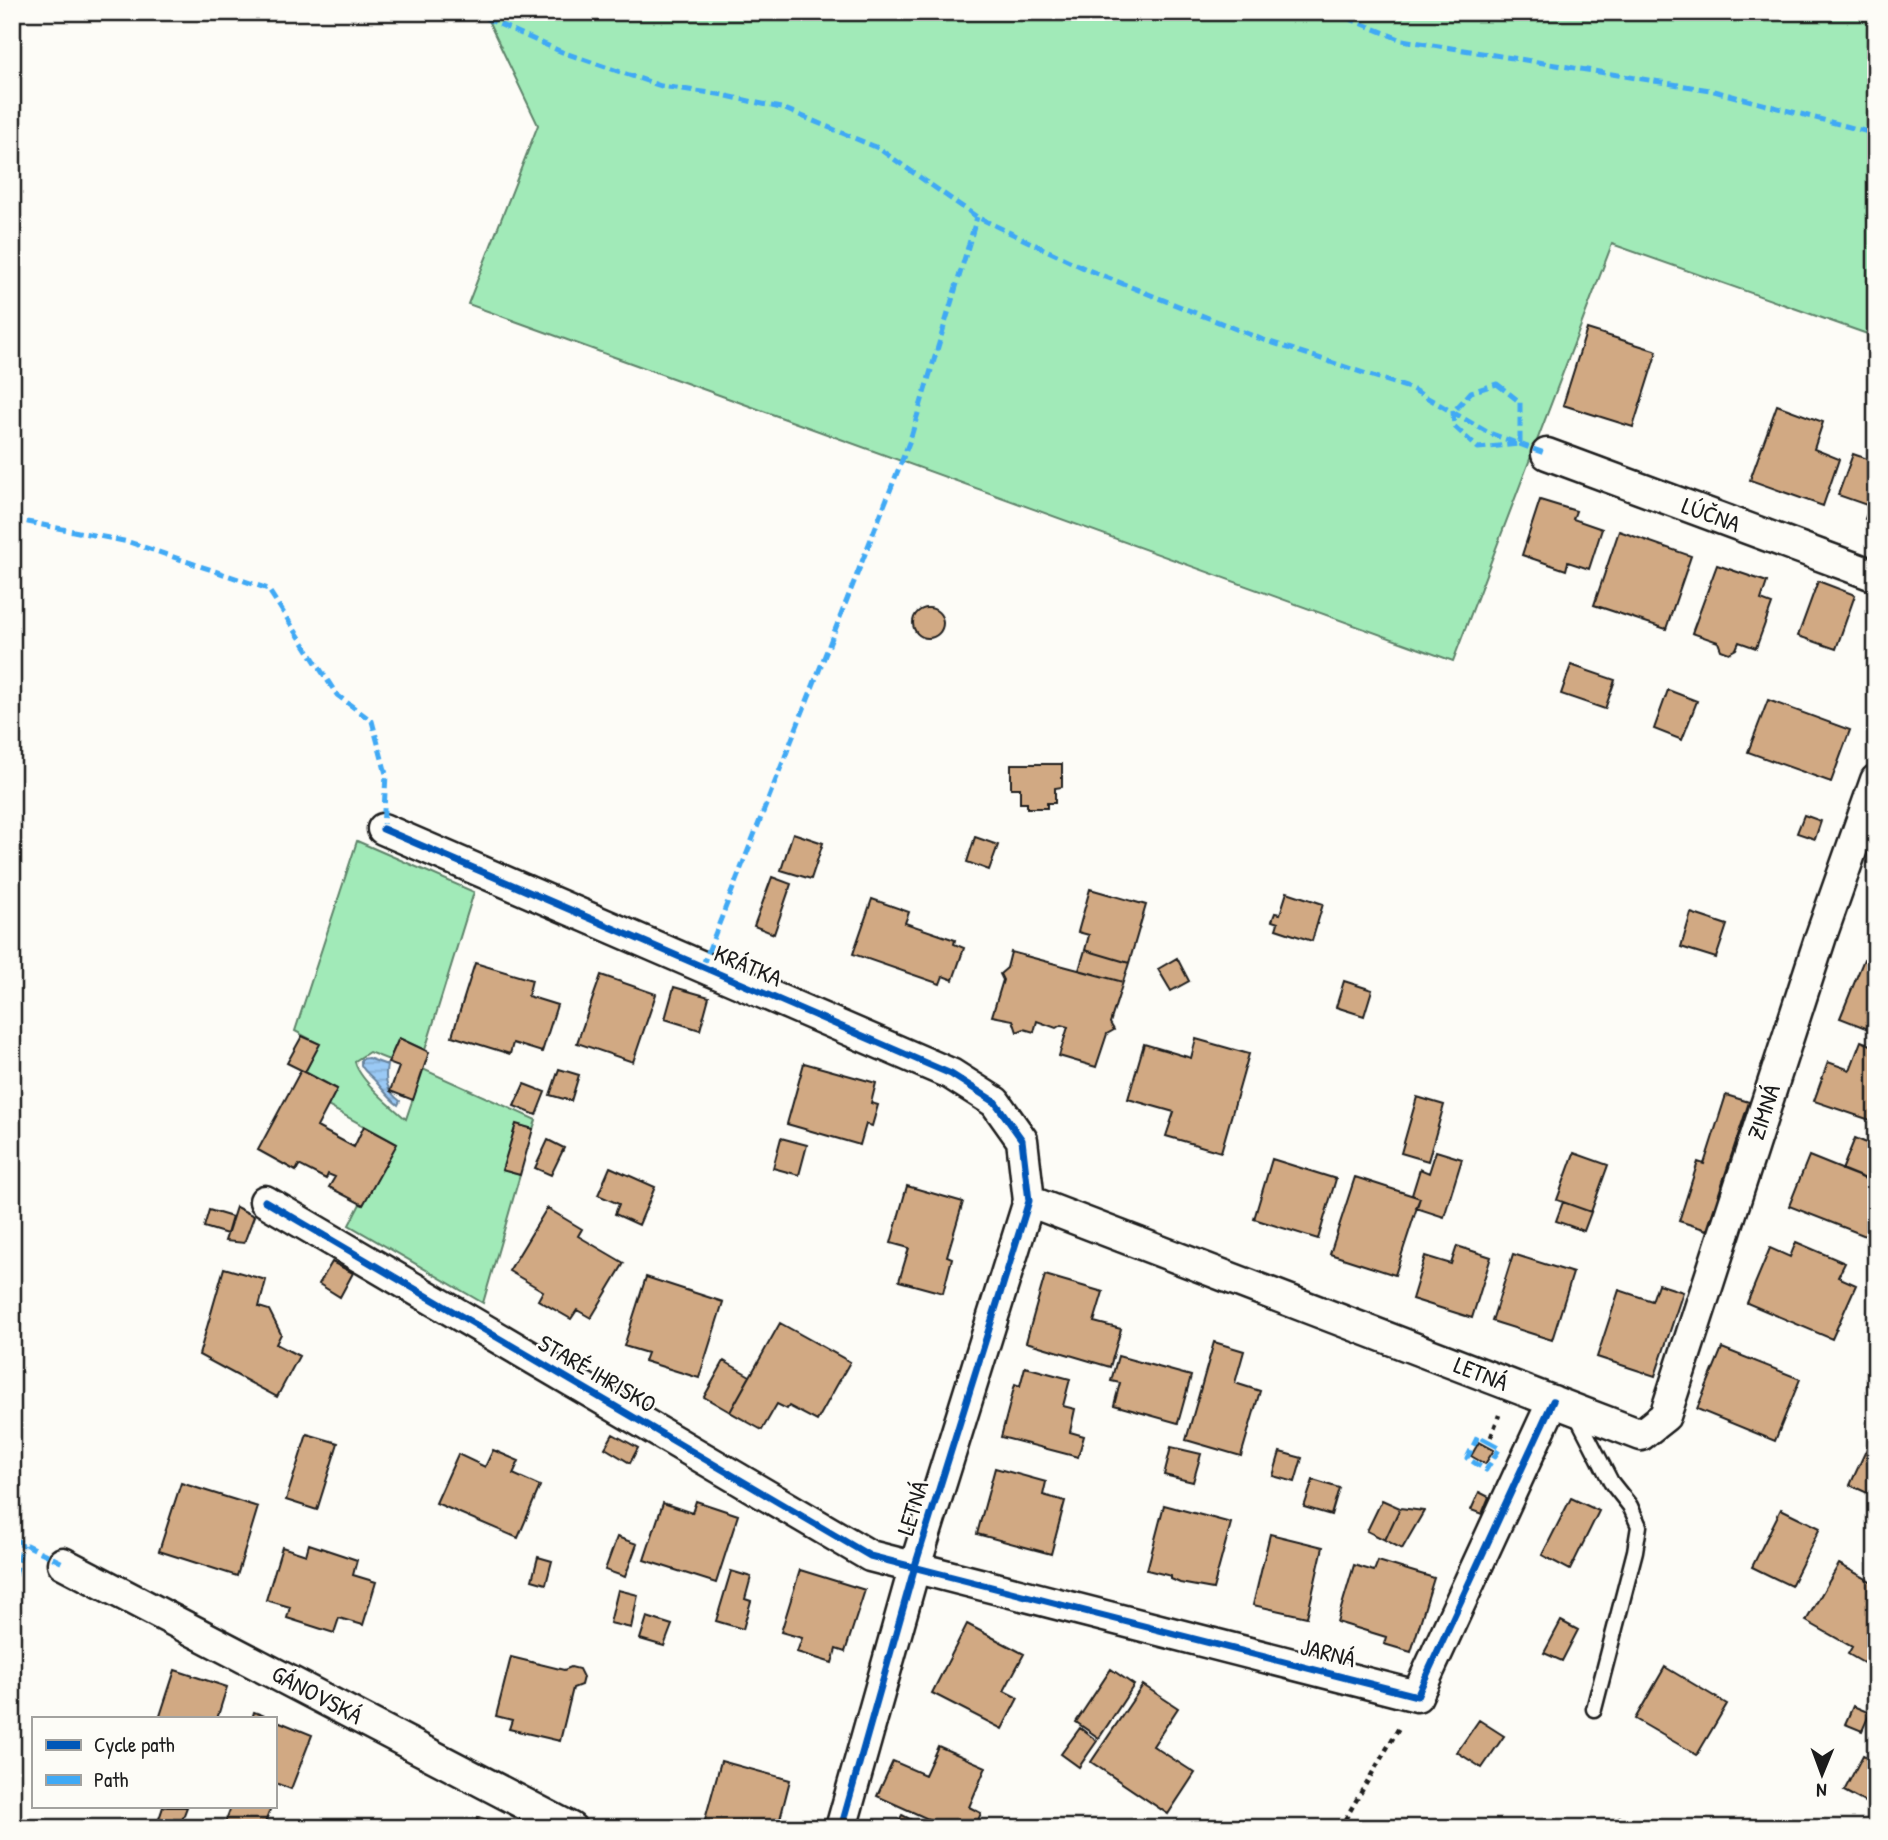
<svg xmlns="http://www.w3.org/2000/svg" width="1888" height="1840" font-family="'Patrick Hand',sans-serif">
<defs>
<pattern id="water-rules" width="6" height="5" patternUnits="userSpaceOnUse" patternTransform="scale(1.75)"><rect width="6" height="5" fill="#9ac9f5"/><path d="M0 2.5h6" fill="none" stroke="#84acd1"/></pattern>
</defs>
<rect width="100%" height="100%" fill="#fdfcf7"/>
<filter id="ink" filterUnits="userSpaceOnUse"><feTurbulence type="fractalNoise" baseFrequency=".0143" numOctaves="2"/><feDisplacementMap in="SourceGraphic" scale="14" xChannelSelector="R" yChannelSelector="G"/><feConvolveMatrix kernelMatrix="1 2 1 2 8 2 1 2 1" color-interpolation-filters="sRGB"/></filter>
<g filter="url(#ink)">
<path fill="#a1eab8" stroke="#5e836a" stroke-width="2" d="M484,12h1392v325l-264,-93 -159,417 -985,-357 70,-179z
M357,841l117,51 -49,158 -26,-12 -10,22 -20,-8 -14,9c2,17 37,46 51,58l17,-50 113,51 -3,9 -17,-4 -13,45 17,5 -37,128 -134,-78 11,-21 3,1 33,-61 -68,-38 9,-17 -32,-17 14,-28 -24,-13z"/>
<path fill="url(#water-rules)" stroke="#68849e" stroke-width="2" d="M368,1058l19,7c-3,16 0,26 13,36l-2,4c-9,-7 -13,-13 -21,-22 -5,-7 -12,-10 -16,-18v-6z"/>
<path fill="#d1a983" stroke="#1c1c1c" stroke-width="2" d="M1587,329l70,22 -24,76 -70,-22z
M1777,405l46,17 -9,27 25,10 -16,47 -73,-26z
M1853,454l23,8v61l-11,-4 5,-13 -32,-11z
M1540,500l36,11 -3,8 29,10 -13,40 -21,-7 -2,8 -44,-15z
M1619,531l72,25 -25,73 -72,-24z
M1717,565l50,17 -6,18 11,4 -16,44 -17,-6 -3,7 -7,4 -8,-3 -3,-8 -26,-9z
M1818,581l37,14 -19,54 -38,-13z
M913 623a15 15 0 1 1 30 0a15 15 0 1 1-30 0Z
M1571,665l44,15 -10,29 -44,-15z
M1668,690l29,11 -15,39 -28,-11z
M1768,700l82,30 -19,52 -83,-30z
M1011,764h51v23l-7,1v15h-8v5h-20v-5h-7v-15h-9z
M1804,815l17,6 -6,18 -18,-6z
M793,833l30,10 -12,36 -30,-9z
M975,837l23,8 -9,25 -22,-8z
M772,877l19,7 -17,50 -20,-8z
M1090,889l56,16 -17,58 -44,-13 4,-15 -11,-3z
M1287,892l36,12 -11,37 -36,-12 2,-6 -6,-2 3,-8 5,1z
M872,899l37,13 -4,11 50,17 -1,4 10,4 -11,32 -10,-4 -3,8 -87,-30z
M1691,913l36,12 -11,33 -35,-11z
M1085,950l44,13 -6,19 -44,-12z
M1011,952l112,30 -13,41 4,7 -7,4 -11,33 -37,-11 9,-29 -7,-2 -5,3 -19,-7 -3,11 -10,-3 -7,3 -4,-12 -21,-4 11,-36 -3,-6 7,-6z
M1177,958l12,23 -18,10 -13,-22z
M1864,959l12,5v68l-36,-14z
M475,963l57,17 -4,16 29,9 -15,47 -29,-9 -3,11 -58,-18z
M601,975l55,19 -23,68 -56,-19z
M1344,981l28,9 -8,26 -28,-9z
M674,987l35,10 -9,33 -35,-11z
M302,1036l18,8 -15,28 -18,-9z
M399,1038l30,14 -16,48 -23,-9 9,-24 -11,-4z
M1196,1039l53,15 -28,98 -55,-16 8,-24 -46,-13 16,-55 47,14z
M1861,1041l15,6v75l-62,-21 14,-39 22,8z
M804,1063l72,20 -5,20 7,2 -6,21 -6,-2 -6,21 -73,-21z
M559,1069l20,6 -8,26 -21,-6z
M301,1070l36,19 -20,38 37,20 10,-21 33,18 -34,61 -34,-18 6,-10 -7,-3 -2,5 -27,-14 -3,6 -38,-21z
M524,1084l21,8 -9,23 -22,-9z
M1726,1095l23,7 -42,128 -28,-9 19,-59 6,2z
M1417,1097l27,8 -16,56 -27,-8z
M516,1124l17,5 -13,46 -18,-5z
M781,1138l26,7 -8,30 -26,-7z
M1855,1138l21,9v36l-34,-13z
M548,1140l16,8 -13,27 -16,-7z
M1436,1151l26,8 -18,58 -28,-9 4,-10 -8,-3 8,-26 9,4z
M1574,1153l34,12 -17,47 -34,-12z
M1809,1156l67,27v57l-87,-34z
M1272,1159l64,20 -18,60 -64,-20z
M610,1167l45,20 -16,38 -24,-11 4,-10 -21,-9z
M1355,1177l65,21 -25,77 -65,-21z
M907,1186l56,16 -16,54 5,2 -9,35 -44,-12 10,-33 -18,-5z
M1563,1202l28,10 -7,19 -28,-10z
M236,1207l18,9 -10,27 -19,-2z
M547,1208l35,21 -4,7 46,27 -33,55 -14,-8 -6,9 -33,-19 5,-9 -34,-20z
M209,1210l23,7 -5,17 -23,-7z
M1796,1242l49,21 -7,14 18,8 -24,54 -85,-36 23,-55 20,9z
M1457,1246l34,11 -19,61 -60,-19 13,-43 26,8z
M1513,1254l60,19 -21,67 -60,-19z
M332,1262l21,11 -13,24 -21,-13z
M224,1268l42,12 -7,27 10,3 12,24 -5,10 23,12 -22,41 -78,-42z
M1045,1275l58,17 -9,30 27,7 -11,38 -84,-25z
M646,1277l77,25 -24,76 -55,-17 3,-8 -23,-7z
M1658,1284l25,8 -28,84 -58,-19 22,-67 33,11z
M780,1323l70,39 -33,59 -28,-15 -2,3 -10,-5 -15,26 -32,-18z
M1214,1342l30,9 -9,32 25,8 -19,65 -55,-16z
M1722,1348l78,31 -25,62 -78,-32z
M1118,1356l73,20 -13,47 -64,-18 6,-22 -9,-2z
M724,1361l26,15 -20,36 -26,-15z
M1025,1367l45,12 -7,27 12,3 -5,23 14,4 -6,21 -77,-20 14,-53 5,2z
M307,1434l31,9 -21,67 -31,-10z
M613,1434l25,14 -8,15 -25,-15z
M1479,1442l15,8 -9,14 -14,-8z
M1868,1446l8,4v47l-26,-12z
M1171,1447l30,7 -8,28 -29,-7z
M493,1450l26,11 -6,13 27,12 -22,52 -82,-35 22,-49 27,13z
M1280,1452l22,6 -7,24 -22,-6z
M995,1468l51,14 -3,13 22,6 -14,53 -74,-20z
M1313,1480l26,8 -8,27 -27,-8z
M181,1483l77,24 -21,69 -78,-25z
M1479,1492l10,5 -7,17 -11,-4z
M1571,1498l28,13 -29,59 -28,-15z
M1382,1500l18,8 -15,32 -18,-9z
M696,1501l42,14 -22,68 -72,-23 19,-57 29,10z
M1164,1505l67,18 -18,66 -33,-6 -9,-4v-3l-24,-6z
M1400,1508l24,3 -22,38 -17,-9z
M1781,1509l39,19 -29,58 -39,-19z
M1270,1534l53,13 -16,70 -54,-12z
M617,1537l20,7 -12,33 -20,-7z
M309,1544l48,16 -4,15 23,7 -13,43 -24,-7 -5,15 -47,-15 3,-11 -24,-7 16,-53 24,8z
M538,1557l14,4 -6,23 -14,-4z
M1378,1561l56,17 -23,74 -27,-8 2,-7 -49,-15 17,-57 20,6z
M1839,1564l37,20v86l-28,-16 4,-7 -46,-26z
M800,1570l65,20 -20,62 -9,-3 -4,14 -35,-11 5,-14 -21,-6z
M731,1571l20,6 -6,22 6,2 -8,28 -27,-8z
M618,1590l20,5 -7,33 -21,-5z
M647,1617l25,8 -8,21 -24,-7z
M1561,1621l17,9 -16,31 -18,-8z
M967,1624l57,30 -20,37 14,7 -16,31 -70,-36z
M511,1657l53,13 7,-3 8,2 4,8 -2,8 -8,3 -13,53 -51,-12 3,-9 -16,-4z
M1665,1667l62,37 -30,51 -62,-36z
M1111,1669l23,16 -35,53 -23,-16z
M175,1670l52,17 -10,32h-58z
M1143,1685l35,23 -25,38 42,27 -27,41 -77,-52z
M1853,1706l17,7 -8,18 -17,-7z
M254,1712l19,7h-21z
M275,1720l37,15 -21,54 -16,-6z
M1479,1720l25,16 -22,32 -25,-16z
M1080,1728l17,13 -18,26 -18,-13z
M938,1746l48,21 -17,40 12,6 -6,15h-27l-71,-32 16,-35 32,14z
M1863,1755l13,7 -2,45 -30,-16z
M721,1761l69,19 -12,47 4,1 -79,-1z
M163,1807h24l-8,21h-14l-8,-3z
M231,1807h40l-8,21h-40z
M902,1815l25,13h-32z
M478,1817l24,8 -1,3h-27z
M1620,1817l13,11h-21z"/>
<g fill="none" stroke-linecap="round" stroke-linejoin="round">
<defs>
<path id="service" d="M1576,1414l35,68 19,24 9,20 -4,25 -41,158"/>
<path id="minor" d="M1547,454l329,122
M383,829l568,245 44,28 27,38 7,61 -114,365 -74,262
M265,1201l605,355 547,140 136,-295
M1029,1201l612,234 24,-19 156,-480 55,-156
M63,1563l508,265"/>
</defs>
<use href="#service" stroke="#1c1c1c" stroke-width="19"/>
<use href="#minor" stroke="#1c1c1c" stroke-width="35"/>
<path stroke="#1c1c1c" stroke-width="4.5" stroke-dasharray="5 5" stroke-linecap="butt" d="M1491,1437l8,-22
M1340,1828l60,-102"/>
<use href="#service" stroke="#fdfcf7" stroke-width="14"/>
<use href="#minor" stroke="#fdfcf7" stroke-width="30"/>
<path stroke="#3fa9f5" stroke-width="5" stroke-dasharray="10 5" stroke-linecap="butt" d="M472,12l90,40 99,34 57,8 67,15 93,39 99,69 109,52 175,70 151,50 77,44 58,21
M1333,12l69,28 308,50 166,44
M1497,384l23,18v42l-42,4 -24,-22 -1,-14 18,-20z
M12,519l117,23 139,47 69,106 35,26 14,53 -3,55
M702,967l208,-527 67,-223
M1489,1442l11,6 -14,22 -19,-12 11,-22 11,6 2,-5
M12,1538l51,25
M12,1591l10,-48"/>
<defs>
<path id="cycleway" d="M383,829l568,245 44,28 27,38 7,61 -114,365 -74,262
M265,1201l605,355 547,140 136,-295"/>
</defs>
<use href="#cycleway" stroke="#fdfcf7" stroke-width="11"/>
<use href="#cycleway" stroke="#0057b8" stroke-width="7"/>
</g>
</g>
<g text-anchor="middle" stroke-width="5" stroke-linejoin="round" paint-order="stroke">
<g font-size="24" fill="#1c1c1c" stroke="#fdfcf7">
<text transform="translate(1711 515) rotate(20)" y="8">LÚČNA</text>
<text transform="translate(748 966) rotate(23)" y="8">KRÁTKA</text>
<text transform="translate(1764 1112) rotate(-72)" y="8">ZIMNÁ</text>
<text transform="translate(597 1374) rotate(30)" y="8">STARÉ IHRISKO</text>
<text transform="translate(1481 1374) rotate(21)" y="8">LETNÁ</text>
<text transform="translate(913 1508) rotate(-73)" y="8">LETNÁ</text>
<text transform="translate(1328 1653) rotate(14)" y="8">JARNÁ</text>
<text transform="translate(317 1695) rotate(28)" y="8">GÁNOVSKÁ</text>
</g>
</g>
<rect width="1888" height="1840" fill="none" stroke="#fdfcf7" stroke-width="42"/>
<rect x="21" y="21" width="1846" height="1798" fill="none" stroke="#1c1c1c" stroke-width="2.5" filter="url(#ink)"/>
<rect x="32" y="1717" width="245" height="91" fill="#fdfcf7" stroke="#a3a29f" stroke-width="2"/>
<rect x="46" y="1740" width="35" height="10" fill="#0057b8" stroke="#a3a29f" stroke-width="2"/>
<text x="94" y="1752" font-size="21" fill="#1c1c1c">Cycle path</text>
<rect x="46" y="1775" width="35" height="10" fill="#3fa9f5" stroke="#a3a29f" stroke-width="2"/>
<text x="94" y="1787" font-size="21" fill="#1c1c1c">Path</text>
<g transform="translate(1822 1774) rotate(181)" stroke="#fdfcf7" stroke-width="5" paint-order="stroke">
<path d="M0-5L12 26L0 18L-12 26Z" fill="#1c1c1c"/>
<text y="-10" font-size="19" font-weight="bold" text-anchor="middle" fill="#1c1c1c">N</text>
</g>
</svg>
